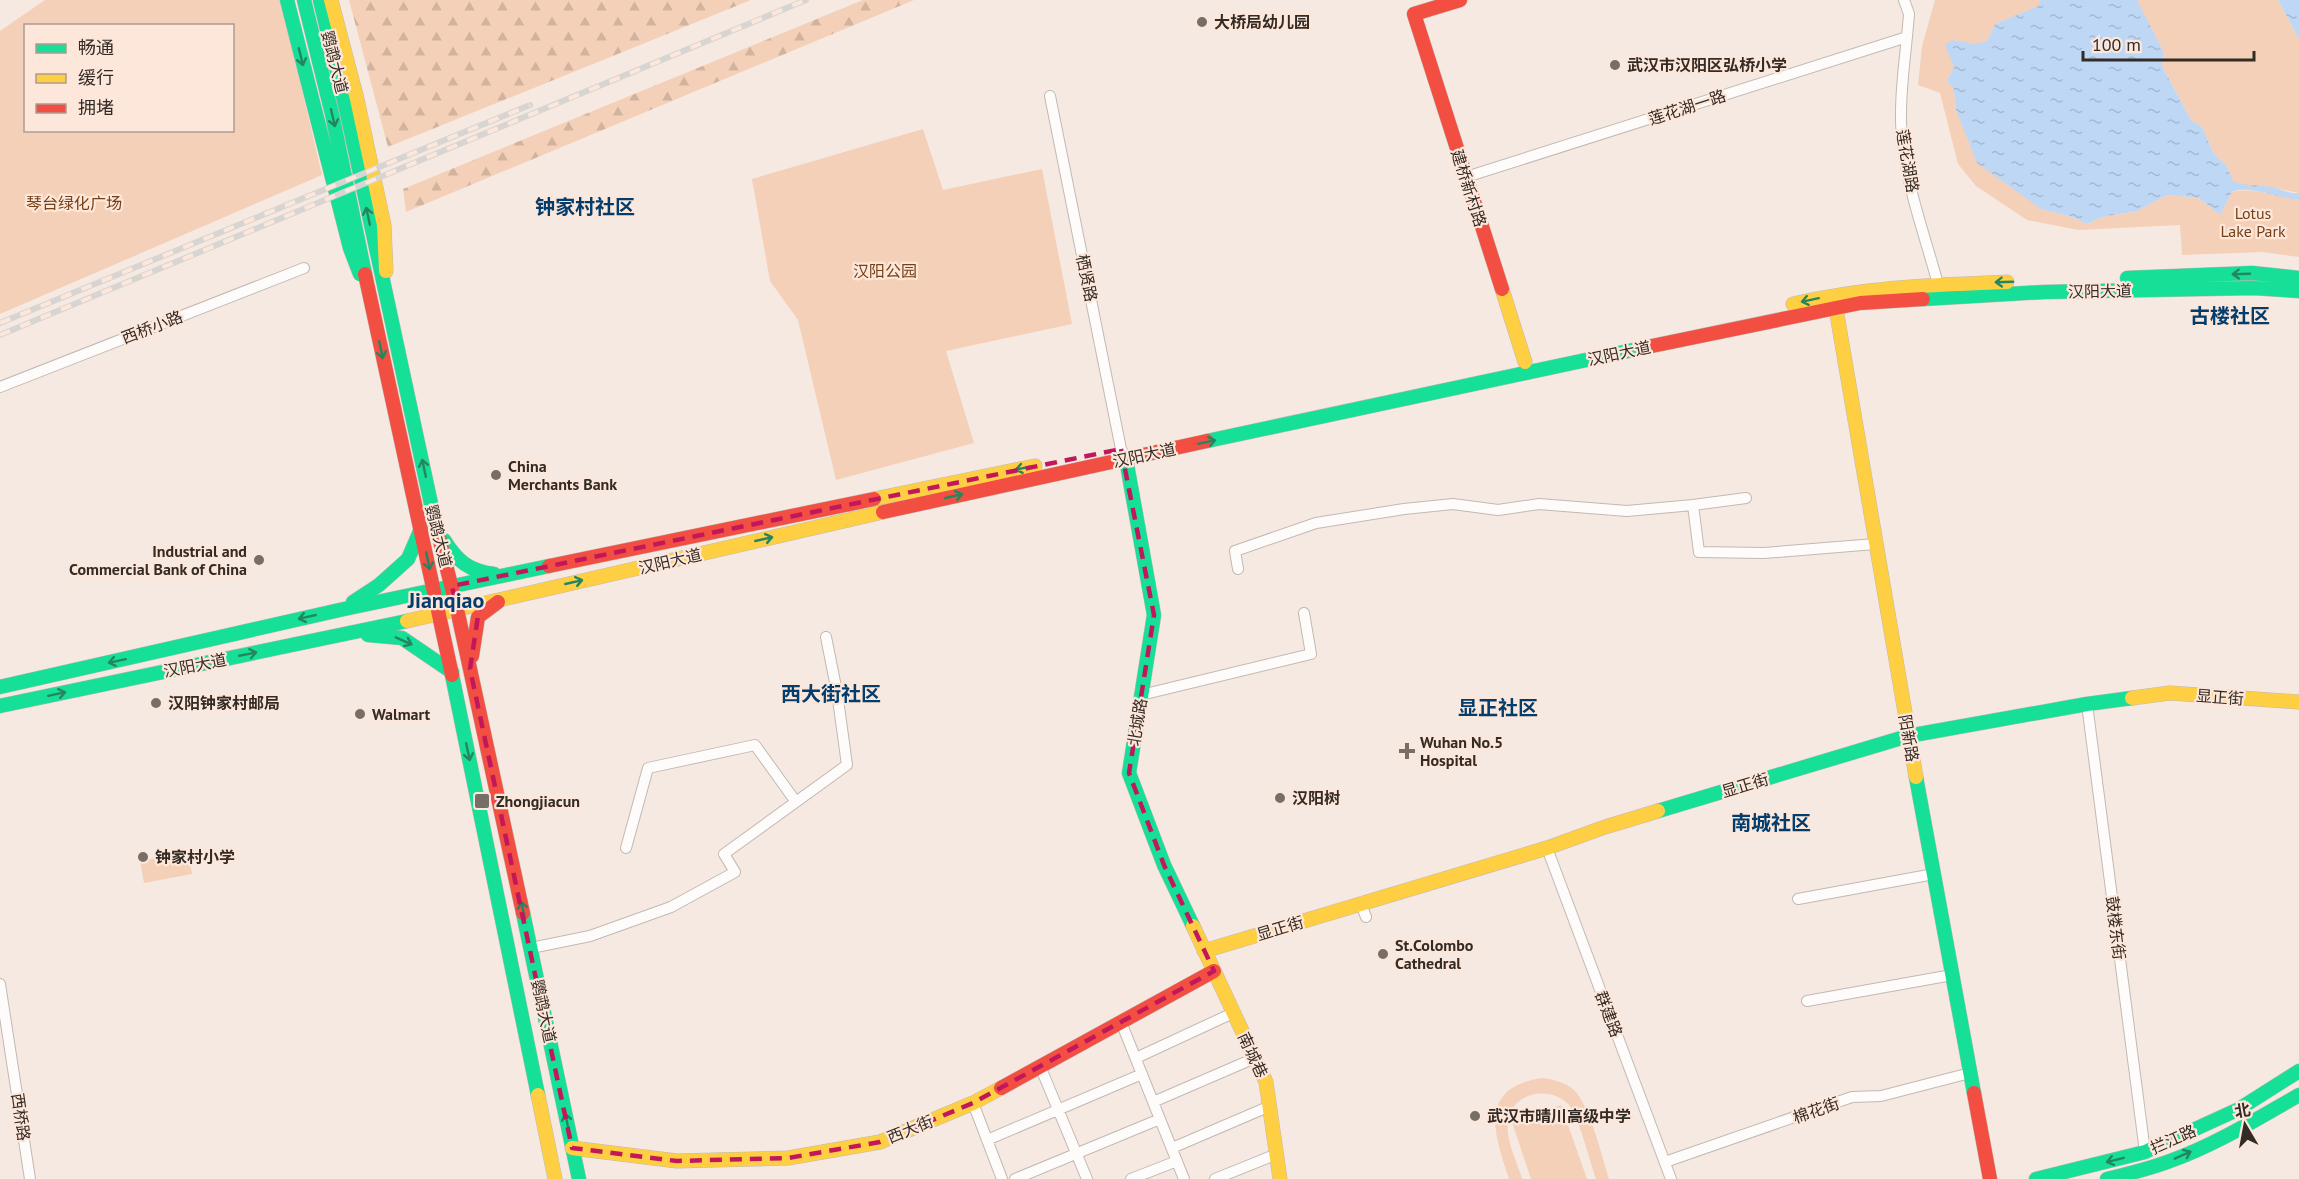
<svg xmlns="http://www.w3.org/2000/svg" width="2299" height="1179" font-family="'PT Sans','Noto Sans SC',sans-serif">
<defs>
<pattern id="forest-firs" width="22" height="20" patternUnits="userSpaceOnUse" patternTransform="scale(1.5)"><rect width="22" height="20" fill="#f5d0b8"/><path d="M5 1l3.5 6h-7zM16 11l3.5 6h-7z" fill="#d2b39e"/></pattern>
<pattern id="water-ripples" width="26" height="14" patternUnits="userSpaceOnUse" patternTransform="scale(1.5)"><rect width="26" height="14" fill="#bed7f4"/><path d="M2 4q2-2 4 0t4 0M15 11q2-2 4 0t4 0" fill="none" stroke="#a4b9d1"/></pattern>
</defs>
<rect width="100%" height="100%" fill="#f5e9e2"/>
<path fill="#f5d0b8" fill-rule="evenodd" d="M45,0h236l41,175 -322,139v-283zM26,26h206v104h-206z
M1935,0h105l-1,6 -44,18 -8,17 -12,4 -23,-5 2,28 -7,12 7,10 2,20 85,99 28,7 18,8 15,-7 35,-6 30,-16 32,3 21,17 12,-23c23,-5 45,5 67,8v57l-36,-5 -81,3 -2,-30 -101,5 -52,-10 -51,-34 -18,-22 -18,-71 -22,-8 4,-39z
M2136,0h142l21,39v154l-36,-7 -22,-1 -8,-3 -7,-17 -12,-11 -12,-27 -11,-7 -29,-54 2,-13z
M923,129l20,61 99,-21 30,155 -126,27 28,92 -138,37 -38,-160 -28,-39 -18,-102z
M188,852l4,22 -48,9 -4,-22z
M1543,1078c11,2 22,4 31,12 16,15 28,67 35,89h-13c-6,-17 -17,-62 -27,-74 -19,-20 -57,-13 -61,16 -3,19 9,40 14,58h-13c-15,-45 -32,-92 34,-101z
M1561,1105l26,74h-56l-19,-57z"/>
<path fill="url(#forest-firs)" d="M349,0h402l-363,147z
M863,0h51l-508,212 -3,-23z"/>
<path fill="url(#water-ripples)" d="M2040,0h97l27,53 -2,13 29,54 11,7 12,27 12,11 7,16c13,6 25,3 38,6 10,2 18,7 28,6v7c-21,-2 -40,-12 -61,-10l-6,2 -12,23 -21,-17 -32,-3 -30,16 -35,6 -15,7 -18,-8 -28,-7 -64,-46 -21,-53 -2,-20 -7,-10 7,-12 -9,-23 7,-5 23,4 12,-3 8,-17 43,-18z
M2278,0h21v39z"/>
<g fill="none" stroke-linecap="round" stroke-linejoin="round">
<defs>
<path id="street" d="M1904,0l5,14c-3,42 -12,91 -6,133 6,46 23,93 35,137
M1050,96l71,353 5,10
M1466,177l441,-140
M0,387l304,-119
M1693,505l53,-7
M1238,569l-3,-18 81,-28 88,-14 49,-5 45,6 41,-6 88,7 66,-6 6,47 65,1 111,-9
M1141,695l170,-41 -7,-41
M2087,704l58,448
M626,848l22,-80 107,-23 41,57
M1547,848l124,331
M1798,899l136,-25
M1361,904l5,13
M531,948l59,-12 81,-29 64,-35 -11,-18 123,-89 -10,-73 -11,-55
M0,984l30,195
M1807,1001l145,-26
M1121,1022l63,157
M1136,1058l97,-45
M1040,1066l47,113
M1153,1102l102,-44
M973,1103l29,76
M987,1140l155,-66
M1172,1148l98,-42
M1665,1162l187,-65 29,-1 89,-23
M1015,1179l145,-60
M1131,1179l46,-18
M1215,1179l62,-25"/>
<path id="fast" d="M287,0l63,248 10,26
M304,0l28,114 33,160
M320,0l27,113 86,400
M2127,278l125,-5 47,5
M1923,299l121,-7 210,-4 45,3
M1207,441l440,-94
M1126,459l28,156 -25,158 35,92 29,61
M444,540c13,21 25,31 50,34
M353,602l26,-17 29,-26 13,-30
M368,635l34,3 50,34
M452,675l86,420
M0,687l344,-78 205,-43
M0,706l407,-85
M1916,777l58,316
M1658,811l250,-75 179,-32 45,-6
M523,913l56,266
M2036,1179l109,-27 94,-43 60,-38
M2107,1179c21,-5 42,-10 63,-18 45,-16 87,-42 129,-66"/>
<path id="slow" d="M331,0l26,99 27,126 2,46
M1502,289l23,73
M1834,297l82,480
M1793,304c73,-17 139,-19 214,-22
M874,499l161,-33
M407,621l476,-109
M2132,698l38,-5 129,9
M1193,926l73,156 14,97
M1204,951l343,-103 58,-21 53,-16
M538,1095l17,84
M572,1148l105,13 111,-3 92,-16 93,-39 28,-15"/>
<path id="jam" d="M1460,0l-46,14 88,275
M365,274l87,401
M1647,347l213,-44 63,-4
M883,512l324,-71
M433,513l24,96 66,304
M549,566l325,-67
M472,656l6,-39 20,-15
M1001,1088l213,-117
M1974,1093l16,86"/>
</defs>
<use href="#street" stroke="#c2b9b3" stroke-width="12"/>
<use href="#fast" stroke="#c2b9b3" stroke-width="15"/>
<use href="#slow" stroke="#c2b9b3" stroke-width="15"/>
<use href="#jam" stroke="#c2b9b3" stroke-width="15"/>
<use href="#street" stroke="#fefcfb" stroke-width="10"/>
<use href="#fast" stroke="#16e098" stroke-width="14"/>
<use href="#slow" stroke="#ffcf43" stroke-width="14"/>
<use href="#jam" stroke="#f24e42" stroke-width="14"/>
<defs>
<path id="rail" d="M0,323l530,-218
M0,335l806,-335"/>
</defs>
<use href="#rail" stroke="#d7d4d1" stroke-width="6"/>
<use href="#rail" stroke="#fde7da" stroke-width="4" stroke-dasharray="11" stroke-linecap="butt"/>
</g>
<defs><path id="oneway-shaft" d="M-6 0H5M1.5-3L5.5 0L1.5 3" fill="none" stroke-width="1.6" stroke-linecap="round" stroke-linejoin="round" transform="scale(1.5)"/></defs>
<g stroke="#24865f">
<use href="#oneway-shaft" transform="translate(301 57) rotate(76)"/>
<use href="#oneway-shaft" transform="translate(333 118) rotate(77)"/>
<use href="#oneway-shaft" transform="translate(368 216) rotate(-102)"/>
<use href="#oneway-shaft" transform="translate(2241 274) rotate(178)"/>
<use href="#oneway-shaft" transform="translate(2004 282) rotate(178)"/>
<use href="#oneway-shaft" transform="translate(1810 300) rotate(168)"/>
<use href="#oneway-shaft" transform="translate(381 350) rotate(78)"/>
<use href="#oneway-shaft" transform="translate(1207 442) rotate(-12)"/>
<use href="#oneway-shaft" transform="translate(424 468) rotate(-102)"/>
<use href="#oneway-shaft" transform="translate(1024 468) rotate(169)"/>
<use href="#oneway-shaft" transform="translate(954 496) rotate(-13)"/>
<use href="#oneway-shaft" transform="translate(764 539) rotate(-13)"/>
<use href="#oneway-shaft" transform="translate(428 561) rotate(78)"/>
<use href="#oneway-shaft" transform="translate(574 582) rotate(-13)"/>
<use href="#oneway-shaft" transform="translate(307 617) rotate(167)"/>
<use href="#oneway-shaft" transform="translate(404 641) rotate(24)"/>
<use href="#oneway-shaft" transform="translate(248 654) rotate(-11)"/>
<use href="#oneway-shaft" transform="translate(117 661) rotate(168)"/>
<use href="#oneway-shaft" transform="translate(57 694) rotate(-12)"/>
<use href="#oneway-shaft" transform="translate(468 752) rotate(78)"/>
<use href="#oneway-shaft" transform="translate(523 910) rotate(-103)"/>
<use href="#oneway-shaft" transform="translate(567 1122) rotate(-102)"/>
<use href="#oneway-shaft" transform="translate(2183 1155) rotate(-24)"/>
<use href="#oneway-shaft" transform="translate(2115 1160) rotate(166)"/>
</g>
<path fill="none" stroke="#c2185b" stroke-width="4.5" stroke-dasharray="12 8" stroke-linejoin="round" d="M1121,449l33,166 -25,158 35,92 50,106 -241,132 -93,39 -92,16 -111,3 -105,-13 -102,-479 10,-66 -23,6 -5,-23z"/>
<g fill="#776e68" stroke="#fde7da" stroke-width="2">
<circle cx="1202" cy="22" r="6"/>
<circle cx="1615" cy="65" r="6"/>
<circle cx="496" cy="475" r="6"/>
<circle cx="259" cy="560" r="6"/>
<circle cx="156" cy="703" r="6"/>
<circle cx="360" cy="714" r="6"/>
<path d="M1404 742h6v6h6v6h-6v6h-6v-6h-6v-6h6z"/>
<circle cx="1280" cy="798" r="6"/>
<rect x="474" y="793" width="16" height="16" rx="3"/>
<circle cx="143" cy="857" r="6"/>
<circle cx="1383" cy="954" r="6"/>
<circle cx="1475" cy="1116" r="6"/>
</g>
<g text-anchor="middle" stroke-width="4.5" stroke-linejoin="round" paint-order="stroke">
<g font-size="16" font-weight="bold" fill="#332b26" stroke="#fde7da" text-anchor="start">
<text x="1214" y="28">大桥局幼儿园</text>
<text x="1627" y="71">武汉市汉阳区弘桥小学</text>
<text x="508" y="472">China<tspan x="508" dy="18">Merchants Bank</tspan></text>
<text x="247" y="557" text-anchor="end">Industrial and<tspan x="247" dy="18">Commercial Bank of China</tspan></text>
<text x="168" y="709">汉阳钟家村邮局</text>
<text x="372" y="720">Walmart</text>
<text x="1420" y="748">Wuhan No.5<tspan x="1420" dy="18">Hospital</tspan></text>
<text x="1292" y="804">汉阳树</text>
<text x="496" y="807">Zhongjiacun</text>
<text x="155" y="863">钟家村小学</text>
<text x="1395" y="951">St.Colombo<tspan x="1395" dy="18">Cathedral</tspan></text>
<text x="1487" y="1122">武汉市晴川高级中学</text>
</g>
<g font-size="16" fill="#332b26" stroke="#fde7da">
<text transform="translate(335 62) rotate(76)" y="6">鹦鹉大道</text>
<text transform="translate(1687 107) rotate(-18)" y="6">莲花湖一路</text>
<text transform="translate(1908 161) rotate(80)" y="6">莲花湖路</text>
<text transform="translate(1469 188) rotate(72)" y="6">建桥新村路</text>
<text transform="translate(1087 278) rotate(78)" y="6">栖贤路</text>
<text transform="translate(2100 291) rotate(-1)" y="6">汉阳大道</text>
<text transform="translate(152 327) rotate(-21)" y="6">西桥小路</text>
<text transform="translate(1619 353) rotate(-12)" y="6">汉阳大道</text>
<text transform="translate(1144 455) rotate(-12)" y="6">汉阳大道</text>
<text transform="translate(439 536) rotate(76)" y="6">鹦鹉大道</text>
<text transform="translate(670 561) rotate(-13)" y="6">汉阳大道</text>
<text transform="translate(195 665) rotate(-11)" y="6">汉阳大道</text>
<text transform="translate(2220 697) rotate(4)" y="6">显正街</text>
<text transform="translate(1137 722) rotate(-81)" y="6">北城路</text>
<text transform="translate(1909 738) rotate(80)" y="6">阳新路</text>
<text transform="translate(1745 785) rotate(-17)" y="6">显正街</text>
<text transform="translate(1280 928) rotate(-17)" y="6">显正街</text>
<text transform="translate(2116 928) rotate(83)" y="6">鼓楼东街</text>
<text transform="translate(544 1011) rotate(78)" y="6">鹦鹉大道</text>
<text transform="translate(1609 1014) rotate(69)" y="6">群建路</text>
<text transform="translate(1253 1055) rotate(65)" y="6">南城巷</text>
<text transform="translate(1816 1110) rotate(-19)" y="6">棉花街</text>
<text transform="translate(21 1117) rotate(82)" y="6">西桥路</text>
<text transform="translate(910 1129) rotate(-22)" y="6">西大街</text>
<text transform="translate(2173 1139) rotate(-24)" y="6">拦江路</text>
</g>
<g font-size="16" fill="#774016" stroke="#fde7da">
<text x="74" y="209">琴台绿化广场</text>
<text x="2253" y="219">Lotus<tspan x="2253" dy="18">Lake Park</tspan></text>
<text x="885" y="277">汉阳公园</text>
</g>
<g font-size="20" font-weight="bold" fill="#033d6d" stroke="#fde7da">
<text x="585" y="214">钟家村社区</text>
<text x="2230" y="323">古楼社区</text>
<text x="831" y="701">西大街社区</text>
<text x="1498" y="715">显正社区</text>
<text x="1771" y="830">南城社区</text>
</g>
<g font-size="22" font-weight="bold" fill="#033d6d" stroke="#fde7da">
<text x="446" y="608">Jianqiao</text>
</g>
</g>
<rect x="24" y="24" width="210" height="108" fill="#fde7da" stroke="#ac9c92" stroke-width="1.5"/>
<rect x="36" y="44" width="30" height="9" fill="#16e098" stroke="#ac9c92" stroke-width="1.5"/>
<text x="78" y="54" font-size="18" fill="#332b26">畅通</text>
<rect x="36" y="74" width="30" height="9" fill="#ffcf43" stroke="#ac9c92" stroke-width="1.5"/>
<text x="78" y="84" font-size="18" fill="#332b26">缓行</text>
<rect x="36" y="104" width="30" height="9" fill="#f24e42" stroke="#ac9c92" stroke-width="1.5"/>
<text x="78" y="114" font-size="18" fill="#332b26">拥堵</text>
<g transform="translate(2245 1125) rotate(350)" stroke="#fde7da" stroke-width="4.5" paint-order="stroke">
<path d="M0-4.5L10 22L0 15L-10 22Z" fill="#332b26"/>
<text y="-9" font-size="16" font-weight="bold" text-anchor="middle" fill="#332b26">北</text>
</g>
<path d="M2083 51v9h171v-9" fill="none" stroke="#332b26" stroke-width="3"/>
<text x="2092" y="51" font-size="18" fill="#332b26" stroke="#fde7da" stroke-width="4.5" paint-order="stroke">100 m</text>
</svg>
